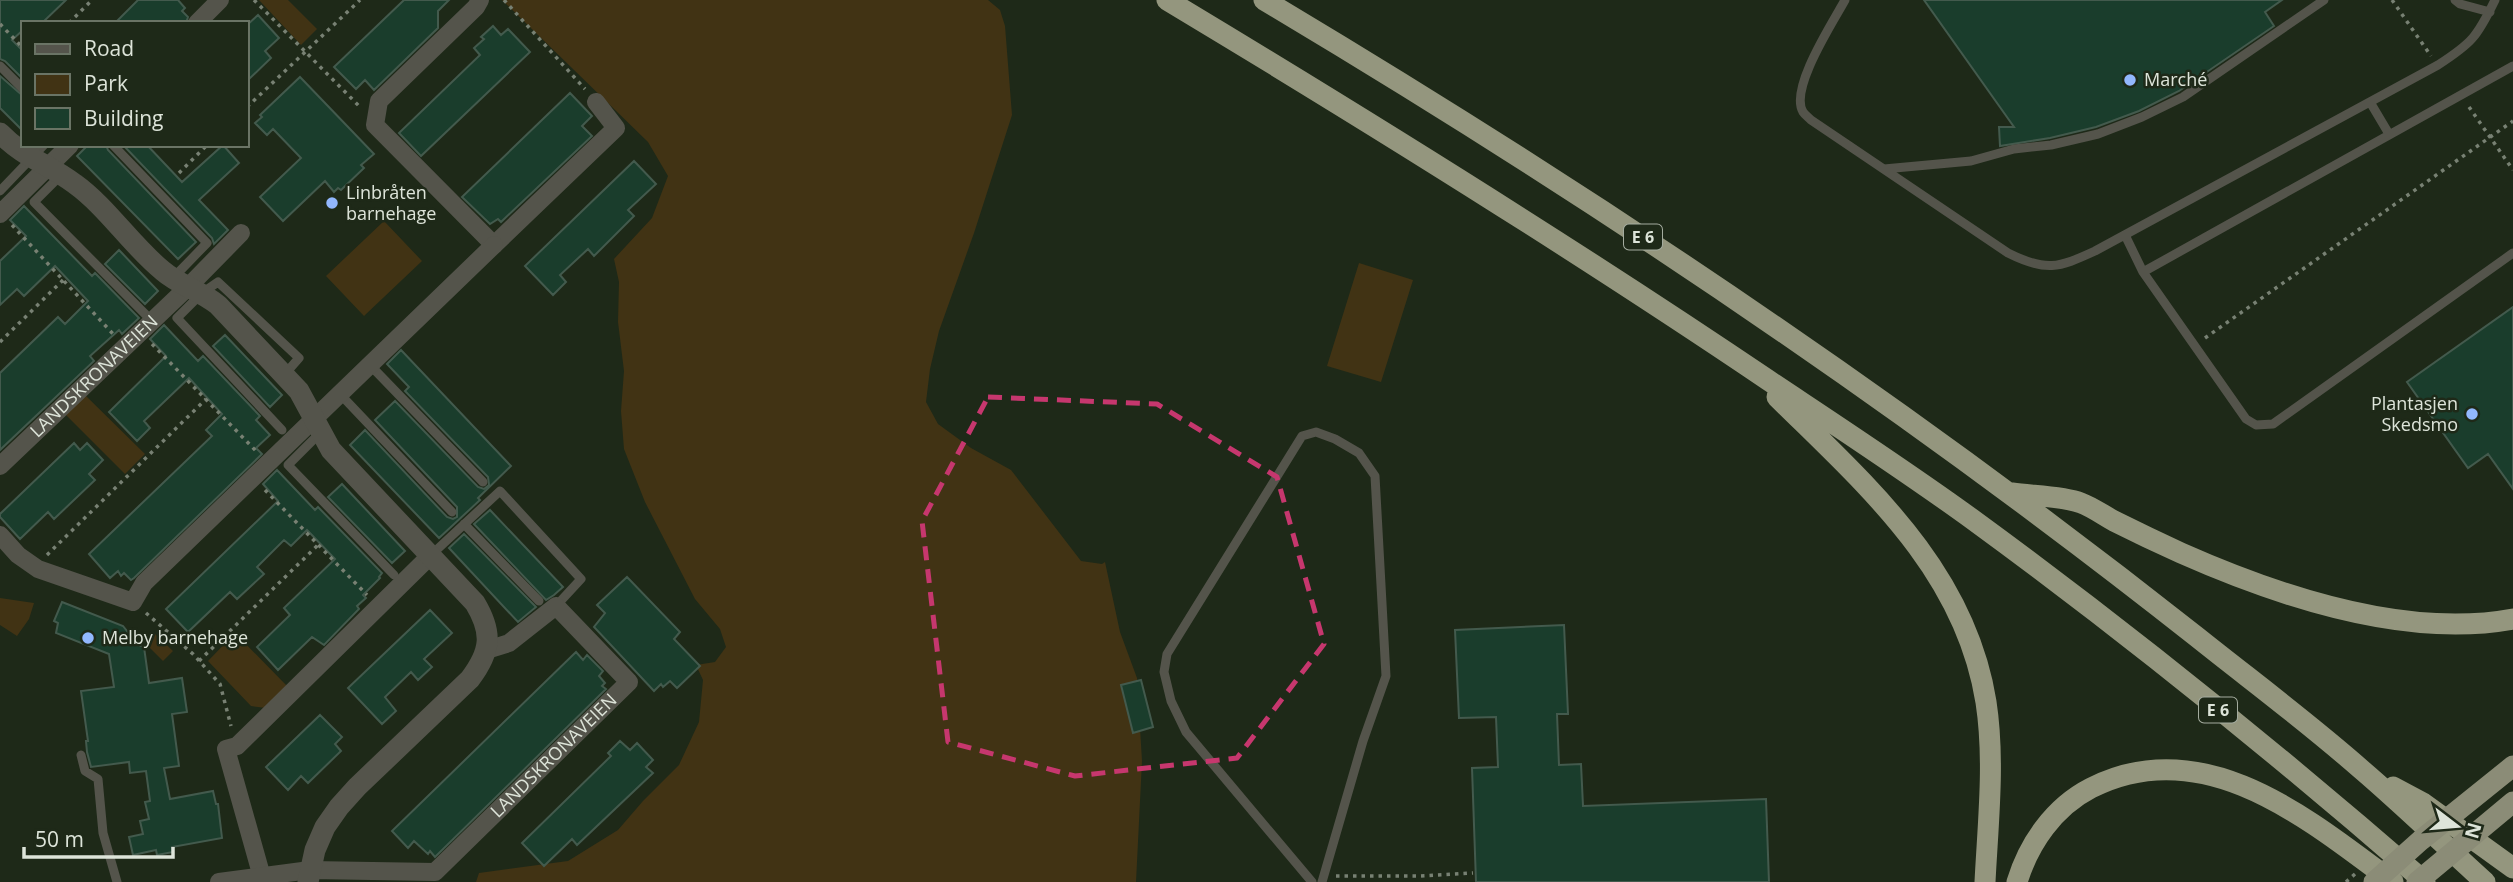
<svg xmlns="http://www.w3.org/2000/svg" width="2513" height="882" font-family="'Open Sans',sans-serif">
<rect width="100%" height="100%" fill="#1e2918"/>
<path fill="#413314" d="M259,0h29l29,29 -16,16z
M502,0h486l12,10 5,16 7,89 -38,118 -35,98 -9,38 -4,33 12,22 33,24 40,22 70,91 21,3 3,-2 15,70 17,46 5,83 -6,121h-660l3,-9 89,-12 50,-31 25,-29 36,-36 20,-43 4,-42 -7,-15 19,-3 11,-15 -6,-18 -25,-30 -50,-97 -21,-53 -3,-38 3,-40 -6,-49 1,-40 -5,-23 38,-41 16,-42 -20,-34z
M384,221l38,40 -58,55 -38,-40z
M1359,263l54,17 -32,102 -54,-16z
M85,395l60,59 -20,20 -59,-59z
M0,598l34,5 -5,16 -12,17 -17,-11z
M154,633l19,18 -10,10 -18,-18z
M235,633l52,53 -21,22 -15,-2 -43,-45z"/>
<path fill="#1a3d2c" stroke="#435a4d" stroke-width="2" d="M0,0h66l-24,23h-19v7l-11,10 11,11v28l-18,-18 -5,-2z
M138,0h40l7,8 -3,3 6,6 -2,6h-71z
M404,0h45l-11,11v17l-64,62 -9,-10 -9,9 -22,-22z
M1924,0h358l-17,12 9,14 -95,65 -40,20 -43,16 -46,11 -50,8 -1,-19h15z
M258,15l21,23 -14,13 6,7 -24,23v-56z
M493,26l8,9 7,-6 22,23 -109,104 -22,-23 81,-78 -6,-7 10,-9 -3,-2z
M0,76l23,20v35l-23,-23z
M300,77l74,77 -13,11 3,3 -23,22 -3,-2 -4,4 -9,-11 -42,40 -23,-24 41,-39 -28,-29 -6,6 -12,-12 7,-6 -2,-2z
M570,93l22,23 -10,10 10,10 -91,86 -3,-3 -8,5 -28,-27z
M88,145h18l2,5 88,92 -18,17 -101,-103z
M123,145h24l35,37 41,-37 16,18 -40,37 29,30 -14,14 -2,-6z
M634,161l22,23 -28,26 6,6 -40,40 -6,-7 -28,26 6,7 -13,13 -28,-29z
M24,206l68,70 3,-3 44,45 -17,16 -3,-4 -29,26 4,5 -94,89v-77l58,-56 7,7 23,-23 -33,-35 -31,30 -7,-7 -17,16v-44l26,-25 -16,-16z
M119,250l39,41 -13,13 -40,-40z
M2513,307v182l-25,-35 -20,14 -61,-86z
M164,325l34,36 5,-5 57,60 -4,4 14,15 -14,13 6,6 -128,124 -3,2 -7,-7 -3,3 -3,-5 -8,7 -21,-24 123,-118 -6,-6 16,-16 -33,-36 -45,43 6,7 -13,13 -28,-29 57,-56 -16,-17z
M225,335l57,60 -12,12 -57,-61z
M401,350l110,116 -33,32 2,2 -41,38 -89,-93 15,-15 82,87 6,2 4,-2v-10l-82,-87 20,-19 83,86 6,2 5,-4 -1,-8 -83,-86 4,-4 -22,-23z
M74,443l6,7 7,-7 16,17 -14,14 6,6 -41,39 -6,-7 -28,27 -20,-22v-3z
M277,470l38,40 3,-3 64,66 -3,4 1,1 -17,17 3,3 -9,8 2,3 -35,36 -12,-8 -34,33 -21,-23 33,-32 -6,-7 51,-49 -28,-29 -16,16 -7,-6 -27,27 7,7 -27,25 -7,-7 -42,40 -22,-23 112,-108 -15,-17z
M342,484l63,67 -13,12 -64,-66z
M490,510l73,77 -9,8 -8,5 -72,-76z
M464,534l72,73 -18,15 -69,-74z
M627,577l53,55 -6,7 26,27 -23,22 -7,-7 -7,6 -2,-3 -7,7 -60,-64 11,-14 -8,-8z
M62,602l61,24 15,19 6,2 5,36 33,-5 5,34 -15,2 7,52 -15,2 6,31 43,-8 3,13h2l4,34 -50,9 1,5 -16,3 -1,-5 -23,5 -4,-18 14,-3 -3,-13 9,-2 -4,-17 5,-1 -4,-30 -16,2 -1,-11 -38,5 -4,-15 -1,-11h2l-7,-50 33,-4 -5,-33 -53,-21 2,-10 -4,-2z
M430,610l22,23 -28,26 8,8 -14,13 -7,-8 -26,25 11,14 -14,13 -34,-36z
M1564,625l4,89h-11l2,51 22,-1 2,42 183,-7 3,83h-293l-4,-114 26,-1 -2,-50 -37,1 -4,-88z
M576,652l7,8 4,-5 16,16 -4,5 6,7 -3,3 4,3 -171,168 -5,-6 -2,3 -14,-13 -6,7 -16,-17z
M1141,680l12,47 -20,6 -12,-48z
M320,715l22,22 -7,7 6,7 -33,32 -7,-7 -13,14 -22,-23z
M620,741l10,9 7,-7 16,17 -7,7 7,6 -76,72 -5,-6 -28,27 -22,-23 89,-87 -3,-3z"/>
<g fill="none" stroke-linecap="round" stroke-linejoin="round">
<path stroke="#788173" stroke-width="3.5" stroke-dasharray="3.5 5" stroke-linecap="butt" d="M254,0l107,108
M504,0l81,89
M2392,0l39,56
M69,23l23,-23
M0,24l23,24
M247,107l113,-107
M2469,107l44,63
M179,173l28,-28
M12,225l102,110
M2205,338l308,-217
M0,342l63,-62
M152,344l104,107
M265,490l102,105
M47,555l159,-156
M146,613l47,41 27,30 11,42
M199,661l119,-116
M1336,876h84l53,-3"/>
<path stroke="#54544b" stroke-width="9" d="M1845,0c-12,22 -56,89 -42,112 2,3 5,5 8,8l197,133c38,19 50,15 87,-2l343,-186c34,-22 39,-28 57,-65
M2455,0l5,4 30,8
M0,66l23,23
M2370,102l19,32
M113,145l94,98 -34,35
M1884,169l87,-8 43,-12 37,-4 47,-11 44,-17 41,-20 141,-97
M61,175l-27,27 118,119
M0,191l44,-46
M2125,235l18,37 103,147 10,6 17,-1 240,-171
M2143,272l370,-206
M370,365l113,117
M340,394l112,118
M282,430l-105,-112 25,-25 16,-11 81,76 -14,16
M320,433l-32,32 106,110
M464,524l75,77
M430,556l70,-65 81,88 -25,27
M81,755l4,16 13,8 5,54 14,49
M1312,882l-126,-150 -15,-31 -7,-29 3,-18 135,-218 14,-4 19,7 24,14 16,23 11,200 -23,65 -41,141"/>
<g stroke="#54544b" stroke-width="18">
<path d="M480,0l-4,7 -97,94 -4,24 119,120 122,-117 -20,-26"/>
<path d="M197,23l23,-23"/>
<path d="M0,214l70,-69"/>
<path id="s1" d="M0,466l189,-180 52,-53"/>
<path d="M0,535l18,20 20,14 95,33 11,-19 350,-338"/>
<path d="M262,877l-36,-128 11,-3 193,-190"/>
<path id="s2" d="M219,882l91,-12 125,2 194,-190 -73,-76 -47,37 -22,7"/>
</g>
<path stroke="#54544b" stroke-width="21" d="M0,133c24,25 49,31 75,51 32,23 57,62 88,87 16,14 38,20 55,34l81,86 32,59 144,153c18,30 16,48 -5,76l-113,108 -18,20 -14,20 -10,23 -7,32"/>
<path stroke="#94967e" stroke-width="21" d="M1167,0c203,122 404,247 601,380 69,46 138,91 204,139 156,114 307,236 453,363
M1264,0c324,193 637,403 933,637 55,44 112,86 165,133 42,36 82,75 123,112
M1777,397c90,89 188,173 209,305 9,59 2,120 -1,180
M2012,493c20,3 50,3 69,10 11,4 22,12 33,18 22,11 45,22 67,32 97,43 225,86 332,66
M2393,787l30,16 90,65
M2017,882c12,-39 37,-75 74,-94 112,-57 216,30 302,94"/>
<path stroke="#788173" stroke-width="3.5" stroke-dasharray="3.5 5" stroke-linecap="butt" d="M2346,882l9,-8"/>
<path stroke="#8b8c77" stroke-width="21" d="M2374,882l47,-42 92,-74
M2417,882l96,-80"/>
</g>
<path fill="none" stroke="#c6376e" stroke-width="5" stroke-dasharray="14 9" stroke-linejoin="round" d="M988,397l169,7 120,73 47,167 -87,114 -162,18 -127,-34 -26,-221z"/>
<g fill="#92b7fd" stroke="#1e2918" stroke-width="2.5">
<circle cx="2130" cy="80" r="7"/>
<circle cx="332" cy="203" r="7"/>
<circle cx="2472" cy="414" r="7"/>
<circle cx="88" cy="638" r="7"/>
</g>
<g text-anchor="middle" stroke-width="5" stroke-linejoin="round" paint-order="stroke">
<g fill="#1e2918" stroke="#a4ac9f" stroke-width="2">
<rect x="1624" y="224.5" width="38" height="25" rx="5"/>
<rect x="2199" y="697.5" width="38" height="25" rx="5"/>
</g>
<g font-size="16" font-weight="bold" fill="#dde4d9">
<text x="1643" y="243">E 6</text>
<text x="2218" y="716">E 6</text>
</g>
<g font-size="18" fill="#dde4d9" stroke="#1e2918" text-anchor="start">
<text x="2144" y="86">Marché</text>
<text x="346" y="199">Linbråten<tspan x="346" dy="21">barnehage</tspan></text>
<text x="2458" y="410" text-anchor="end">Plantasjen<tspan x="2458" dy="21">Skedsmo</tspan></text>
<text x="102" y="644">Melby barnehage</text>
</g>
<g font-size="18" fill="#dde4d9" stroke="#1e2918">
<text dy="6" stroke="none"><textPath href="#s1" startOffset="130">LANDSKRONAVEIEN</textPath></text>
<text dy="6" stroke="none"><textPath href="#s2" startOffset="383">LANDSKRONAVEIEN</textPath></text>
</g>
</g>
<rect x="21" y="21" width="228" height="126" fill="#1e2918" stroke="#6a7465" stroke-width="2"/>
<rect x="35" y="44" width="35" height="10" fill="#54544b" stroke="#6a7465" stroke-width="2"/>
<text x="84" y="56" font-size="21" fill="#dde4d9">Road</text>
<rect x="35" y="74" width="35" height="21" fill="#413314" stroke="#6a7465" stroke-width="2"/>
<text x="84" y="91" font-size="21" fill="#dde4d9">Park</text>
<rect x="35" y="108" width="35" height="21" fill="#1a3d2c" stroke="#6a7465" stroke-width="2"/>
<text x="84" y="126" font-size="21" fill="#dde4d9">Building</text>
<g transform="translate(2457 826) rotate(106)" stroke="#1e2918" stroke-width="5" paint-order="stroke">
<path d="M0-5L12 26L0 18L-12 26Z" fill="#dde4d9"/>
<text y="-10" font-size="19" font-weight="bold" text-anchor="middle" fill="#dde4d9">N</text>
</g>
<path d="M24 847v10h149v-10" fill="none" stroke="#dde4d9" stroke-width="3.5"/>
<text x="35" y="847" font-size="21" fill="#dde4d9" stroke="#1e2918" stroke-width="5" paint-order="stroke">50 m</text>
</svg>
